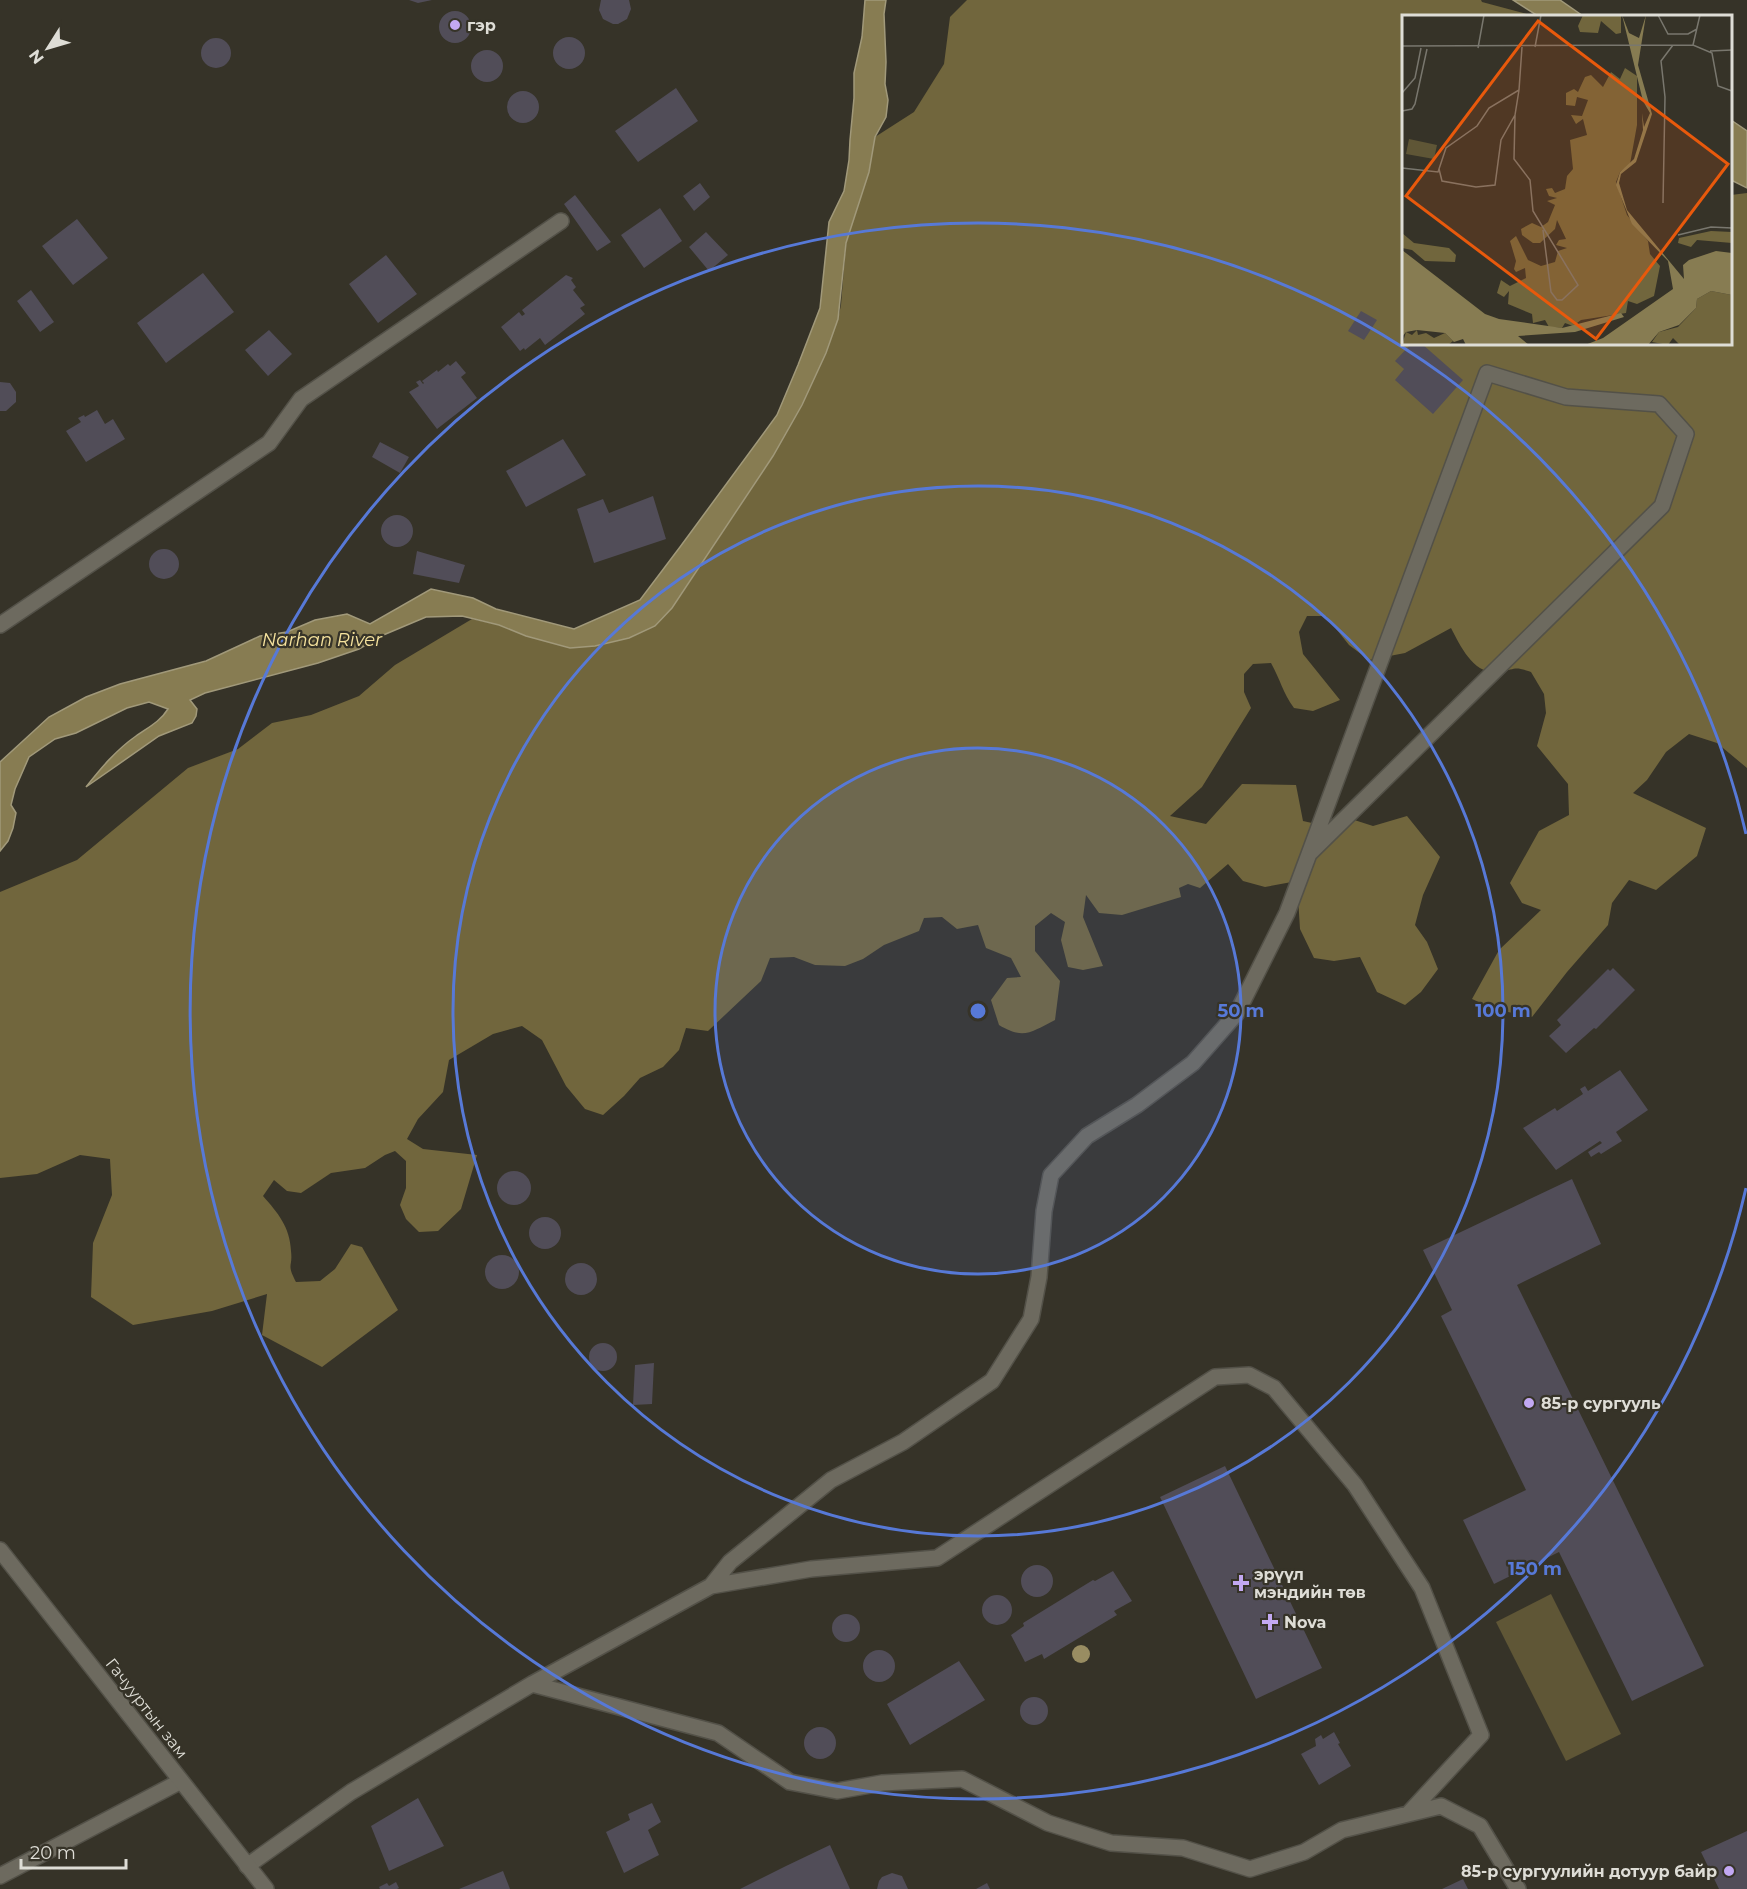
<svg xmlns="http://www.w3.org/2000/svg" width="1747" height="1889" font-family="Montserrat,sans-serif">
<rect width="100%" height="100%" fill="#363328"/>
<path fill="#5f5636" d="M1551,1594l70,140 -55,27 -70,-139z"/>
<path fill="#71663d" d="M967,0h514l1,2 49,13 1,1h-128v328h326l1,-149 16,-2v575l-30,-25 -28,-9 -23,18 -19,28 -14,13 73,35 -9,28 -41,34 -27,-10 -17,23 -4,22 -41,47 -35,45 -38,-8 -22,-10 27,-49 42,-40 -19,-7 -12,-20 29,-52 30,-16 -1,-31 -31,-38 9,-33 -2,-19 -13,-22c-17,-6 -15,-3 -31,0 -26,4 -39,-25 -49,-44l-46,25 -36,7 -20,-15 -23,-29h-19l-8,16 4,22 37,46 -27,11 -19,-3c-11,-15 -14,-29 -23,-45l-18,1 -9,10v18l7,16 -49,79 -32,29 36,8 36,-40 54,1 7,36 18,4 24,-8 28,9 34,-10 33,41 -17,38 -8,30 12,17 11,27 -17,23 -16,13 -28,-13 -17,-35 -26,4 -20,-3 -14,-29 -3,-48 -32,6 -22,-6 -15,-17 -28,24 -12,-4 -9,4 2,9 -59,18 -23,-2 -13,-18 -3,22 20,49 -20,4 -15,-3 -7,-27 4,-18 -14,-9 -16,13v25l25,30 -5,39c-24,12 -31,20 -56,5l-8,-25 16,-22 14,-1 -10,-19 -25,-10 -8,-23 -21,4 -15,-12 -18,1 -5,13 -35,14 -21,14 -18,7 -30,-1 -21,-8 -24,1 -9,23 -53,50 -22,-3 -7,22 -16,17 -23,11 -16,18 -21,19 -18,-6 -19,-23 -24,-46 -20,-14 -29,8 -44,26 -6,32 -25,27 -11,20 16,10 54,6 -16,54 -23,22 -19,1 -13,-13 -6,-14 6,-17v-27l-11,-10 -10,4 -20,13 -34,5 -30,20 -14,-2 -13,-11 -11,16c15,17 27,31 28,55 2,17 -5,12 5,31l24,-1 15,-12 16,-25 11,3 36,63 -76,57 -60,-32 5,-41 -55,17 -79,14 -42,-28 2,-54 19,-48 -2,-36 -30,-4 -43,19 -37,4v-286l77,-32 111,-92 50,-19 34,-26 39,-8 48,-19 36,-31 77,-46 27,6 27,11 69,10 34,-8 26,-12 26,-31 92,-139 29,-51 24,-52 12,-34 3,-14 5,-62 23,-71 6,-35 39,-25 30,-48 6,-47z"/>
<path fill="#877c52" stroke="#a1997a" stroke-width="1.5" d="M865,0h21l-2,14 2,48 -1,22 3,16 -2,17 -11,20 -6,35 -23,71 -8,76 -12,34 -24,52 -29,51 -101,152 -17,18 -26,12 -34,8 -25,2 -44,-12 -27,-11 -37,-9 -36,1 -45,19 -22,13 -41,14 -113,30 -15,7 7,9 -1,7 -4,7 -33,13 -73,51c15,-19 30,-37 50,-51 11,-8 24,-14 32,-27l-19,-7 -22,6 -51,25 -21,6 -26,18 -14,32 -4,16 5,8 -3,15 -5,13 -8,10v-89l49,-45 37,-20 34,-13 86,-23 54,-25 27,-4 28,-12 32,-6 23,10 61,-35 42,9 23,11 78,20 66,-29 40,-53 97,-132 21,-50 22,-57 9,-86 15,-31 5,-31 1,-20 4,-42v-25l8,-36z
M1513,0h47l23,16h-45z
M1731,120l16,11v57l-16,-8z"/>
<path fill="#514d58" d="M409,0h23l-14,3z
M601,0h28l2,9 -4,10 -9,5h-5l-10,-5 -4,-9z
M439 27a16 16 0 1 1 32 0a16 16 0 1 1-32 0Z
M553 53a16 16 0 1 1 32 0a16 16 0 1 1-32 0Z
M201 53a15 15 0 1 1 30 0a15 15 0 1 1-30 0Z
M471 66a16 16 0 1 1 32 0a16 16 0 1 1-32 0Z
M676,88l22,33 -60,41 -23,-31z
M507 107a16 16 0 1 1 32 0a16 16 0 1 1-32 0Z
M700,183l10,14 -16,14 -11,-15z
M575,195l36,47 -14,9 -33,-47z
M660,208l22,33 -38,27 -23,-33z
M77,219l31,39 -35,27 -31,-39z
M706,232l22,23 -19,16 -20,-24z
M386,255l31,39 -39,29 -29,-39z
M203,273l31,39 -68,51 -29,-40z
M566,275l7,3 -2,2 5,7 -3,3 12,15 -5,3 5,6 -40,31 -5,-7 -15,12 -1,-2 -4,3 -19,-24 18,-15 3,4 3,-2 -3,-4z
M31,290l23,32 -14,10 -23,-31z
M1361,311l16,9 -13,20 -16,-9z
M269,330l23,24 -24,22 -23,-26z
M1411,344h11l41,36 -30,34 -38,-34 9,-11 -9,-8z
M456,361l10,12 -5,4 16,21 -40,31 -28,-37 10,-6 -3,-4 4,-2 3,4 1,-1 -2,-2 15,-11 1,2 10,-8 2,2z
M0,382l10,1 6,9v10l-10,9h-6z
M97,410l8,14 8,-5 12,20 -39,23 -20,-31 15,-9 -3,-4 6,-3 1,2z
M563,439l23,36 -60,32 -20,-36z
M380,442l29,15 -9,16 -28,-16z
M653,496l13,43 -72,24 -17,-54 26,-10 6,14z
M381 531a16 16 0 1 1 32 0a16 16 0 1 1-32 0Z
M149 564a15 15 0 1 1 30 0a15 15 0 1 1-30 0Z
M417,551l48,14 -6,18 -46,-9z
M1613,968l22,22 -39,39 -2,-1 -28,25 -17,-17 12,-11 -4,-5 51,-51 2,2z
M1620,1070l28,40 -32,22 6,9 -21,13 -2,-2 -8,5 -3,-5 14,-9 -2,-2 -44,29 -33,-42 32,-20 2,3 26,-17 -3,-5 5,-3 3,5z
M497 1188a17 17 0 1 1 34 0a17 17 0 1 1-34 0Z
M1572,1179l29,65 -84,41 187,381 -72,35 -73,-149 -65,32 -31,-64 63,-30 -85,-174 11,-6 -29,-60z
M529 1233a16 16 0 1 1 32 0a16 16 0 1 1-32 0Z
M485 1272a17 17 0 1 1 34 0a17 17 0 1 1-34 0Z
M565 1279a16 16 0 1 1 32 0a16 16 0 1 1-32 0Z
M589 1357a14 14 0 1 1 28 0a14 14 0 1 1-28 0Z
M654,1363l-2,41 -19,1 2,-40z
M1225,1466l97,202 -66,31 -96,-202z
M1021 1581a16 16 0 1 1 32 0a16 16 0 1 1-32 0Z
M1113,1571l19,30 -18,10 3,4 -73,44 -2,-5 -17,8 -14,-27 13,-9 -1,-3 70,-43 2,1z
M982 1610a15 15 0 1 1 30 0a15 15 0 1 1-30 0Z
M832 1628a14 14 0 1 1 28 0a14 14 0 1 1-28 0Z
M863 1666a16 16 0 1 1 32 0a16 16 0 1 1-32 0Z
M959,1661l26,39 -75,45 -23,-41z
M1020 1711a14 14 0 1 1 28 0a14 14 0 1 1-28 0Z
M804 1743a16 16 0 1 1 32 0a16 16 0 1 1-32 0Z
M1334,1732l6,11 -2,1 13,22 -32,19 -18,-31 15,-8 -1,-7 6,-4 2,4z
M418,1798l26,48 -55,25 -18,-45z
M652,1803l9,19 -13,8 11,25 -35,18 -18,-41 24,-12 -2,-6z
M1747,1831v58h-28l-18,-37z
M830,1845l20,44h-110l46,-23z
M503,1871l7,18h-51z
M892,1873l10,3 6,13h-31l2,-8 3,-4z
M1463,1879l5,10h-26z
M396,1882l3,6 -2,1h-17l-1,-2 8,-4 2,3z
M987,1883l3,6h-14z"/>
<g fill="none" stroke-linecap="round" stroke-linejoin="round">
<defs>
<path id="service" d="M0,625l269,-182 32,-44 260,-178
M711,1586l19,-24 101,-82 72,-38 89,-61 39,-62 8,-42 5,-66 7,-36 36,-39 50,-31 56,-42 44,-50 50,-100 22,-59 178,-481 79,24 93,7 27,30 -24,72 -353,348
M532,1684l179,-98 100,-17 126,-11 278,-181 34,-2 25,13 81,97 67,103 59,147 -73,79
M247,1866l104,-74 181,-108 186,49 72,49 47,9 45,-8 80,-4 86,44 63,20 72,5 67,21 54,-17 38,-22 99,-24 39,20 38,63"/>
<path id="minor" d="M0,1876l181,-95"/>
<path id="secondary" d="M0,1550l266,339"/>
</defs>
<use href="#service" stroke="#535148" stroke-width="18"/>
<use href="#minor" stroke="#535148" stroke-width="18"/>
<use href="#secondary" stroke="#535148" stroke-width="18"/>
<use href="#service" stroke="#6d6a5f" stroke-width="15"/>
<use href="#minor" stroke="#6d6a5f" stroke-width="15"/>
<use href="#secondary" stroke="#6d6a5f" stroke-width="15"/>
</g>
<circle fill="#998d62" cx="1081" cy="1654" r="9"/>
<circle cx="978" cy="1011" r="263" fill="#5779d7" fill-opacity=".12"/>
<g fill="none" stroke="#5779d7" stroke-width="3">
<circle cx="978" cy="1011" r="263"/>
<circle cx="978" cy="1011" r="525"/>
<path d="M1746 1188A788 788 0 1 1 1746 834"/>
</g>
<g fill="#c2a8f2" stroke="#363328" stroke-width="2">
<circle cx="455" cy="25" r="6"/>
<circle cx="1529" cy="1403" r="6"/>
<path d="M1238 1574h6v6h6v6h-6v6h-6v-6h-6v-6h6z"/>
<path d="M1267 1613h6v6h6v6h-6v6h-6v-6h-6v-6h6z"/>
<circle cx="1729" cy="1871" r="6"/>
</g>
<g text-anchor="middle" stroke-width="4.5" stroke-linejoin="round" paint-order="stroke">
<g font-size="16" font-weight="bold" fill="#deddd6" stroke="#363328" text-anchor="start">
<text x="467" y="31">гэр</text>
<text x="1541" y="1409">85-р сургууль</text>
<text x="1254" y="1580">эрүүл<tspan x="1254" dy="18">мэндийн төв</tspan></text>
<text x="1284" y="1628">Nova</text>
<text x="1717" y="1877" text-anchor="end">85-р сургуулийн дотуур байр</text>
</g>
<g font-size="16" fill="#deddd6" stroke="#363328">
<text transform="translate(147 1708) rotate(52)" y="6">Гачууртын зам</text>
</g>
<g font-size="18" font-style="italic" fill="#f6e39e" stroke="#363328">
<text x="322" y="646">Narhan River</text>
</g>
</g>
<g transform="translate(1402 15)">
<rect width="330" height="330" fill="#363328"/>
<path d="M7,124l28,6 -3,14 -28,-5z" fill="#5f5636"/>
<path d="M181,0h38v18l-5,1 -15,-13 -3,12 -18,-1 -2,-6zM223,53l12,8v49l-7,39 -10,8 -4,10 11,33 21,26 2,13 10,12 -6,30 -17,8 -9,-3 -2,12 -45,7 -8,6 -8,-3 -3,5 -13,-1 -4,-7 -12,3 -1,-9 -24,-10 1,-13 -5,6 -7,-4 4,-13 9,6 16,-8 -1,-10 -9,4 -2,-3 2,-8 -6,-20 6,-5 12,24 13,6 14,-4 3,-11 9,-3 -11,-3 3,-5 7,-1 -9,-19 -2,9 -15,14h-7l-11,-8 -1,-6 11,-6 9,4 7,-5 7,-17 -8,-4 10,-3 -8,-2 -3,-7 6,-1 3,5 10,-4 2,-13 6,-7 -3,-29 17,-5 -4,-16 -7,5 -5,-9 11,1 6,-16 -11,-3 -2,9 -9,-1v-12l8,-4 4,3 7,-15 6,-2 12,12 8,-15 9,7zM309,216l21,1v11l-35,-3 -6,7 -13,-4 1,-5zM0,218l12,10 35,5 7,7 -1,7 -30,-1 -13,-11 -10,-2zM309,276l21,4v50h-52l-7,-7 -5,7 -16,-3 7,-10 19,-5 18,-19 1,-9zM15,315l1,5 8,-2 8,5 11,-5 8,8 -5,4h-46l4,-13 6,3z" fill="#71663d"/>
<path d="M220,0l7,18 10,5 7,-23 -8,50 14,49 -16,48 -15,12 -2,9 8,27 57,69 -1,-14 6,-5 27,-9 16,2v42l-21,-4 -14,8 -1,9 -17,17 -20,7 -11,13h-63l18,-7 70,-49 -5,-28 -36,-37 -16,-39 4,-13 14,-13 9,-29 -1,-17 2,14 6,-14 -7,-12zM0,235l83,64 14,5 63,9 59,-15 3,4 -49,15 -57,4 11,9h-63l-3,-6 -9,3 -9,-9 -28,-3 -11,2 -4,5z" fill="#877c52"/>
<path fill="none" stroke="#79776e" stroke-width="1.5" d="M256,0l10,19h20l9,-5M291,30l7,-30M0,31l291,-1 19,8 6,33 14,5M133,32l6,-32M76,33l6,-33M308,36l22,-1M0,78l13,-15 6,-30M0,96l10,-2 3,-5 12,-55M113,100l-1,44 16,21 3,31 45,74 -16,15h-5l-6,-8 -8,-62M0,153l36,4 8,-24 31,-22 12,-18 30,-18 3,-43M37,154l3,12 34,6 19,-2 6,-45 14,-25 4,-25M261,188l2,-106 -4,-36 12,-16M276,220l33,-8 21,1"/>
<path fill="#e8590c" fill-opacity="0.15" stroke="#e8590c" stroke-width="3" d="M136,6l190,143 -132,175 -190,-143z"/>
<rect width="330" height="330" fill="none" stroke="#deddd6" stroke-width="3"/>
</g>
<circle cx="978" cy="1011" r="9" fill="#5779d7" stroke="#363328" stroke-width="3"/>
<g font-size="18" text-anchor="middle" font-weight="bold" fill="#5779d7" stroke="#363328" stroke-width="4.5" stroke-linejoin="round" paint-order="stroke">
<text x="1241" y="1017">50 m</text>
<text x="1503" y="1017">100 m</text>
<text x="1535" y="1575">150 m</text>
</g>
<g transform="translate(48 48) rotate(233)" stroke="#363328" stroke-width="4.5" paint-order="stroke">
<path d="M0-4.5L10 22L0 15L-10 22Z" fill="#deddd6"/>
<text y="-9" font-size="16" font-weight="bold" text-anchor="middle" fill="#deddd6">N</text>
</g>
<path d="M21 1859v9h105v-9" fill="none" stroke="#deddd6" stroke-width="3"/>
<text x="30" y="1859" font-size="18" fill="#deddd6" stroke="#363328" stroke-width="4.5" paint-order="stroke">20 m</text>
</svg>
